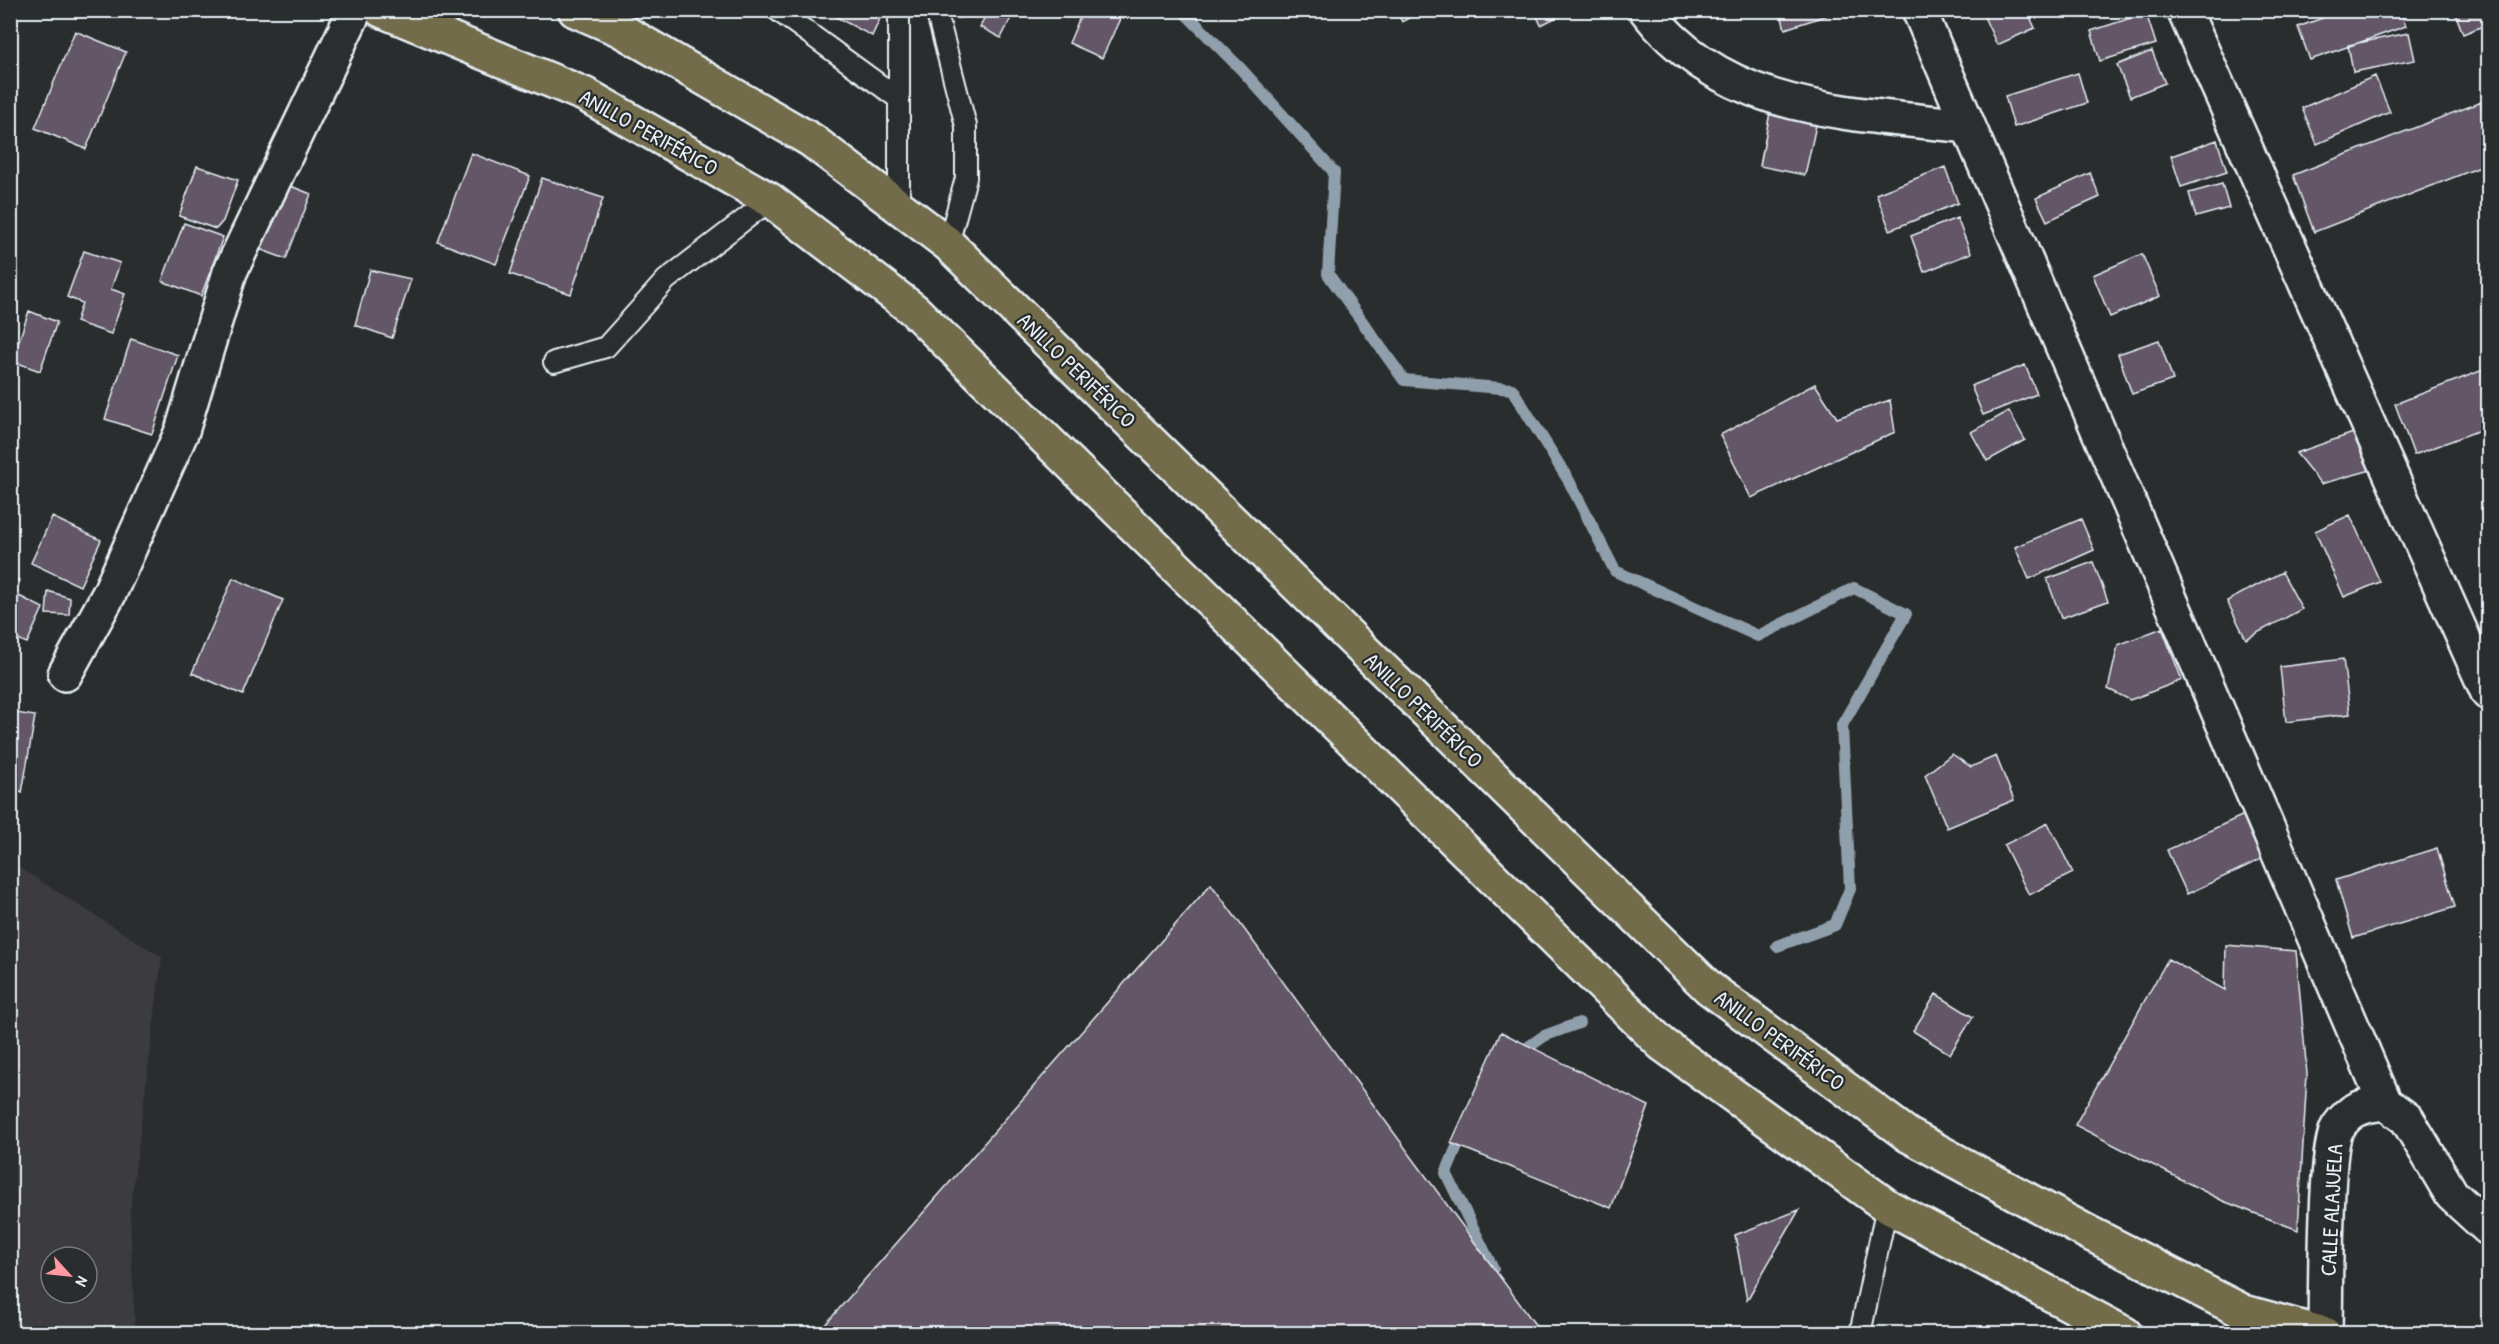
<svg xmlns="http://www.w3.org/2000/svg" width="2499" height="1344" font-family="'Patrick Hand',sans-serif">
<rect width="100%" height="100%" fill="#2a2d2e"/>
<filter id="ink" filterUnits="userSpaceOnUse"><feTurbulence type="fractalNoise" baseFrequency=".0167" numOctaves="2"/><feDisplacementMap in="SourceGraphic" scale="12" xChannelSelector="R" yChannelSelector="G"/><feConvolveMatrix kernelMatrix="1 2 1 2 8 2 1 2 1" color-interpolation-filters="sRGB"/></filter>
<g filter="url(#ink)">
<path fill="#3b3a3f" fill-rule="evenodd" d="M10,862l152,95 -32,256 5,120h-124zM51,1257h36v36h-36z"/>
<g fill="none" stroke-linecap="round" stroke-linejoin="round">
<path stroke="#8f9fab" stroke-width="12" d="M1182,10l59,59 93,103 -6,102 76,106 108,9 57,92 46,90 143,65 96,-48 52,26 -64,111 8,164 -15,36 -58,21
M1517,1055l27,-19 35,-13
M1464,1130l-18,43 47,96"/>
</g>
<path fill="#635766" stroke="#e8f1f8" stroke-width="1.5" d="M823,10h61l-12,26z
M956,10h16v4l-14,4z
M988,10h27l-14,28 -21,-11z
M1083,10h41l-22,48 -33,-15z
M1396,10h26l-20,12z
M1534,10h37l-30,15z
M1780,10h63l-58,19z
M1981,10h46l8,18 -38,17z
M2344,10h57l5,16 -96,34 -12,-33z
M2454,10h34v14l-25,10z
M2146,13l10,31 -56,17 -9,-30z
M75,31l51,21 -40,97 -51,-21z
M2409,33l6,27 -62,12 -5,-27z
M2152,51l13,32 -35,14 -13,-32z
M2078,73l9,30 -73,24 -9,-31z
M2375,76l15,36 -73,32 -15,-36z
M2481,102l2,36 5,15v11l-174,68 -21,-57z
M1771,107l47,9 -13,59 -45,-9z
M2217,140l10,32 -46,15 -10,-31z
M471,153l59,23 -34,88 -58,-22z
M197,166l41,14 -15,41 -7,8 -37,-13z
M1945,167l13,36 -68,27 -14,-36z
M2090,173l10,24 -53,24 -11,-23z
M542,178l61,20 -32,96 -61,-20z
M275,180l36,14 -25,65 -35,-13z
M2222,184l7,24 -33,9 -7,-24z
M1957,218l14,35 -47,19 -13,-36z
M184,223l39,14 -22,59 -39,-15z
M84,251l36,12 -9,26 14,5 -14,40 -35,-12 6,-19 -15,-6z
M2142,254l18,42 -50,21 -17,-42z
M370,270l41,9 -19,59 -37,-13z
M29,311l28,11 -17,49 -28,-10z
M131,339l47,16 -26,79 -47,-15z
M2159,340l14,40 -41,14 -14,-40z
M2025,365l12,29 -54,21 -12,-29z
M2488,368v59l-74,28 -19,-51z
M1815,384l22,34 53,-18 5,32 -144,66 -31,-63z
M2009,411l16,29 -38,21 -16,-29z
M2356,432l15,38 -50,14 -25,-31z
M10,493l5,2 -5,14z
M2350,515l30,67 -36,15 -29,-66z
M52,517l49,23 -21,46 -49,-23z
M2081,519l13,31 -65,29 -14,-32z
M2093,562l15,39 -47,17 -14,-39z
M2282,572l20,37 -56,30 -19,-38z
M10,577l10,3 -10,28z
M233,578l50,22 -40,95 -51,-22z
M48,591l22,7 -1,17 -23,-1z
M19,596l24,12 -16,35 -17,-7v-23z
M2162,628l20,52 -52,20 -22,-11 10,-44z
M2343,659l7,55 -64,8 -6,-55z
M10,712l25,4 -13,77 -12,-12z
M1952,754l19,13 25,-11 18,44 -67,28 -22,-53z
M2246,814l20,43 -79,37 -20,-44z
M2048,823l25,50 -44,22 -25,-50z
M2437,848l18,59 -102,31 -17,-58z
M1211,884l331,450h-725z
M2226,945l70,6 11,123 -9,156 -75,-29 -148,-76 93,-166 57,31z
M1936,994l37,23 -23,37 -37,-23z
M1501,1032l148,74 -38,102 -160,-65z
M1799,1210l-52,90 -12,-65z"/>
<g fill="none" stroke-linecap="round" stroke-linejoin="round">
<defs>
<path id="lane" d="M777,10l122,89
M899,10v197
M936,10l30,116v52l-18,66
M554,362l52,-15 60,-67 104,-80
M1860,1334l27,-128"/>
<path id="street" d="M1646,10c78,103 204,103 321,116
M1919,10l466,1093
M2184,10l304,683
M65,674l44,-80 73,-163 48,-159 125,-262
M2325,1334c1,-36 -1,-186 13,-207 13,-19 26,-22 47,-24l22,16 45,76 36,33"/>
<path id="highway" d="M381,10l205,85 184,105 144,110 748,734 225,162 238,128
M575,10l44,19 192,111 137,104 761,744 199,147 179,97 157,80 80,22"/>
</defs>
<use href="#lane" stroke="#e8f1f8" stroke-width="24"/>
<use href="#street" stroke="#e8f1f8" stroke-width="38"/>
<use href="#highway" stroke="#e8f1f8" stroke-width="38"/>
<use href="#lane" stroke="#2a2d2e" stroke-width="20"/>
<use href="#street" stroke="#2a2d2e" stroke-width="33"/>
<use href="#highway" stroke="#736c4b" stroke-width="33"/>
</g>
</g>
<g text-anchor="middle" stroke-width="4.5" stroke-linejoin="round" paint-order="stroke">
<g font-size="22" fill="#e8f1f8" stroke="#2a2d2e">
<text transform="translate(649 132) rotate(29)" y="8">ANILLO PERIFÉRICO</text>
<text transform="translate(1077 370) rotate(44)" y="8">ANILLO PERIFÉRICO</text>
<text transform="translate(1424 710) rotate(44)" y="8">ANILLO PERIFÉRICO</text>
<text transform="translate(1780 1040) rotate(36)" y="8">ANILLO PERIFÉRICO</text>
<text transform="translate(2331 1210) rotate(-87)" y="8">CALLE ALAJUELA</text>
</g>
</g>
<rect width="2499" height="1344" fill="none" stroke="#2a2d2e" stroke-width="36"/>
<rect x="18" y="18" width="2463" height="1308" fill="none" stroke="#e8f1f8" stroke-width="2" filter="url(#ink)"/>
<g transform="translate(69 1275) rotate(117)"><circle r="28" fill="#2a2d2e" stroke="#767b7f" stroke-width="1.5"/>
<path d="M0-4.5L10 22L0 15L-10 22Z" fill="#ff9aa2"/>
<text y="-9" font-size="16" font-weight="bold" text-anchor="middle" fill="#e8f1f8">N</text>
</g>
</svg>
